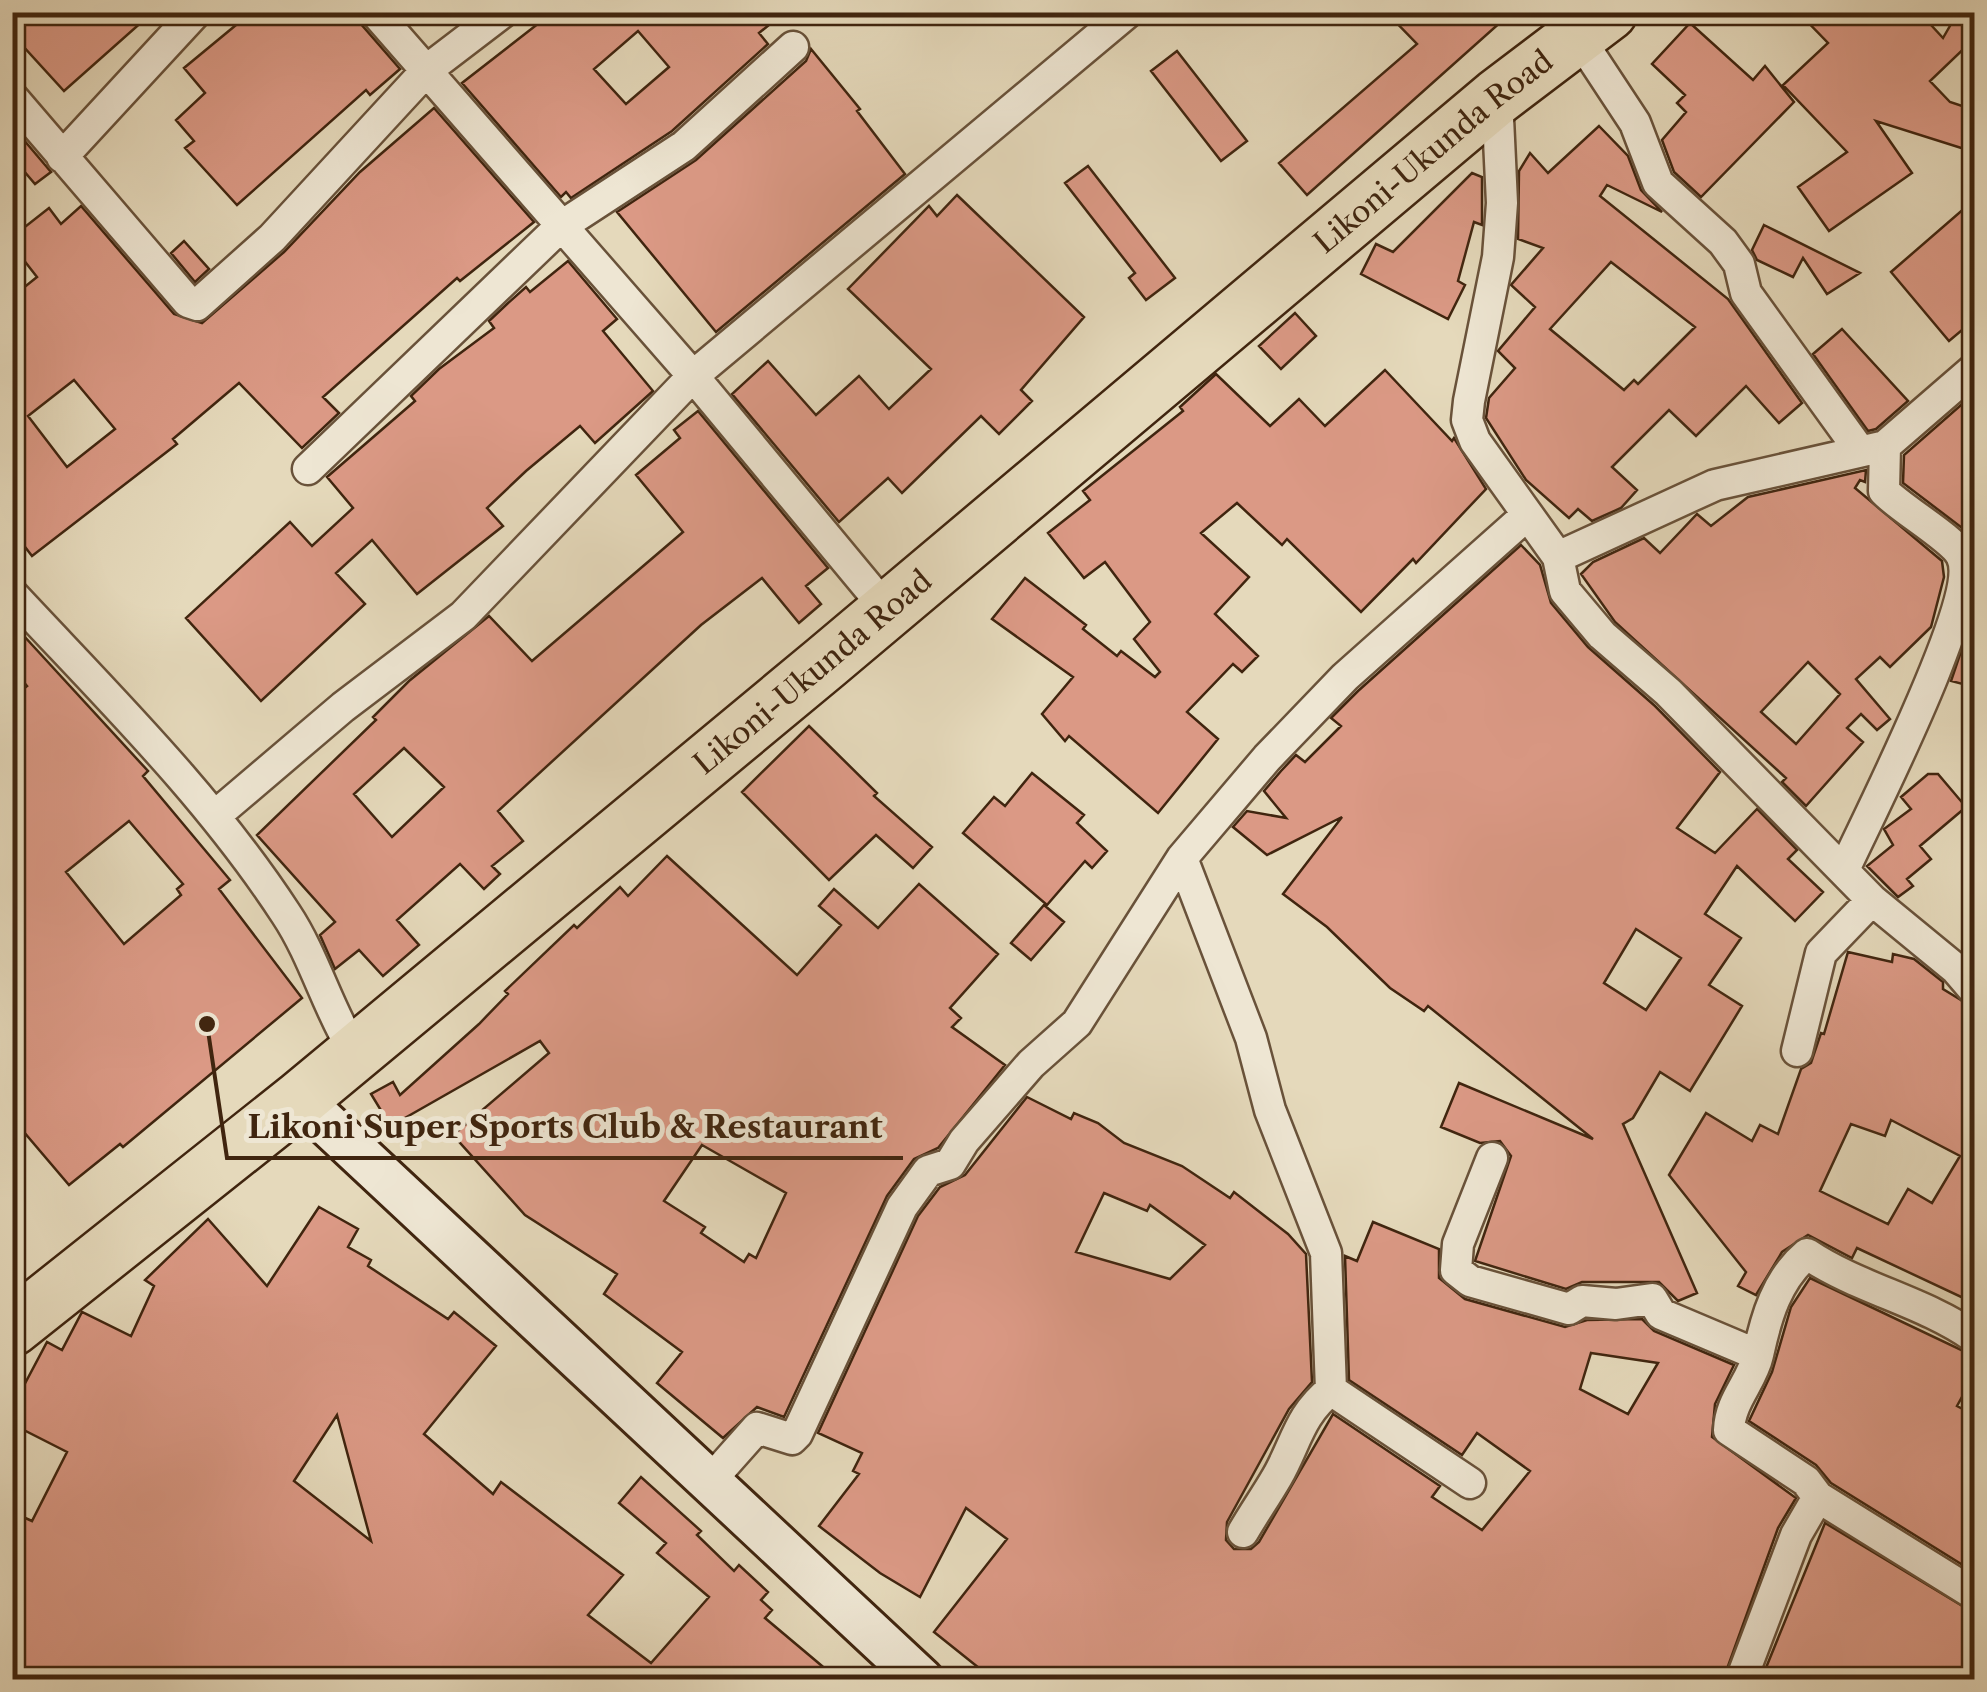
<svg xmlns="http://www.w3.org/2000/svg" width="1987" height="1692" font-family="'Libre Caslon Text',serif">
<rect width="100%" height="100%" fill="#e5d9bb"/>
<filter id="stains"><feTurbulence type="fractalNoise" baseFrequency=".002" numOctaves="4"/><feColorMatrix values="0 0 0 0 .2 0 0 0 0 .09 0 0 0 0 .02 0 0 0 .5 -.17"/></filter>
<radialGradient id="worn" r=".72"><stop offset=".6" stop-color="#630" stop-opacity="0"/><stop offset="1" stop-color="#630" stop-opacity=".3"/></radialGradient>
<path fill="#db9985" stroke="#40250f" stroke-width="2.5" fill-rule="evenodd" d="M36,12h117l-89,79 -52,-57z
M225,12h132l4,12 39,45 -30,26 -4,-5 -129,115 -52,-57 9,-7 -18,-21 29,-27 -21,-25 52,-43z
M531,12h254l-26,21 9,11 -96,87 -101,67 -5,-6 -5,5 -99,-114 77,-60zM638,31l31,36 -43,37 -32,-35z
M1386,12h126l-205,183 -28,-32 138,-119z
M1798,12h121l24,26 15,-26h16v27l-44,42 20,21 24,8v42l-98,-31 36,52 -83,58 -31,-44 49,-35 -64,-67 45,-42z
M1690,23l63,57 12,-14 29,36 -93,95 -27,-25 -12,-32 24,-28 -9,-9 8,-8 -33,-31z
M811,49l49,60 -3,2 48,63 -189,158 -99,-120 79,-52 110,-99z
M1177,51l70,90 -26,20 -70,-90z
M434,108l100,114 -74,59 -3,-3 -134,119 16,16 -37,35 -63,-65 -66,56 4,5 -145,112 -20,-26v-233l25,-20 -25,-32v-8l37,-29 12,16 20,-18 93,108 28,9 82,-71 76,-80zM74,380l41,49 -48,38 -39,-51z
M12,126l39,46 -16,12 -23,-27z
M1599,126l29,30 13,34 21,22 -55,-27 -7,11 128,103 74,104 -23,20 -33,-37 -50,50 -27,-26 -57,57 25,23 -16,18 -29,13 -14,-12 -9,9 -43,-38 -40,-62 3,-20 26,-30 -17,-17 37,-44 -24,-22 32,-37 -25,-9 1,-68 11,-18 18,20zM1611,262l84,65 -57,57 -4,-4 -10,10 -74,-61z
M1088,166l87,112 -29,22 -17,-22 6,-5 -70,-90z
M1472,173l10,4v48l-8,-3 -16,59 7,4 -17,34 -87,-45 15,-30 17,8z
M957,195l127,122 -63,73 11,11 -33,33 -18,-18 -79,77 -14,-15 -49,44 -107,-128 36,-33 48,54 43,-39 30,33 42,-40 -83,-80 81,-83 8,10z
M1974,200v120l-25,21 -58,-69z
M1764,225l96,48 -33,21 -24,-36 -10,19 -36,-17 -5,-10z
M184,241l25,28 -14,13 -24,-29z
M568,261l49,58 -14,12 50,60 -58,52 -15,-17 -54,45 -39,37 16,18 -86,68 -45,-54 -36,33 29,31 -104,97 -75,-83 104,-96 22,24 41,-38 -26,-31 88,-76 -4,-5 28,-27 55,-41 -5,-7 18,-17 19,-17 4,5z
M1295,313l21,23 -35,33 -22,-23z
M1842,329l66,72 -32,28 -8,2 -55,-77z
M1385,370l67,71 2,-3 32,51 -70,74 -3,-4 -52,53 -74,-73 -5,6 -45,-42 -36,30 48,44 -34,37 43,42 -16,16 -9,-8 -46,48 31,27 -60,74 -89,-77 -4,5 -23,-27 31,-37 -81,-58 33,-41 61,47 -3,4 34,27 4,-5 34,26 5,-5 -26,-33 16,-17 -45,-60 -21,16 -36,-45 42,-33 -7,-9 100,-80 -3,-4 36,-33 54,52 29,-27 26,27z
M1969,398l5,3v136l-71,-54 1,-28z
M698,411l130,157 -22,18 15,18 -22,19 -37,-45 -61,47 -203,186 25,30 -31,25 8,8 -16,15 -24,-25 -63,56 22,25 -36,31 -24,-26 -24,19 -15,-34 15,-13 -78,-87 119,-115 -3,-3 36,-36 80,-65 43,45 151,-129 -47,-57 44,-37 -6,-8zM404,748l40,39 -52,50 -38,-43z
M1866,470l-1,12 -5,-2 -5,8 87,73 2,16 -13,50 -41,40 -10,-10 -24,22 34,40 -13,11 -16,-16 -14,14 16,14 -57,64 -24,-24 4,-4 -171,-156 -34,-48 12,-12 51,-24 16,15 37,-39 14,12 37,-29zM1808,662l32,32 -44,50 -35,-32z
M1521,545l19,20 11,38 37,44 67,59 65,66 -43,56 38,25 42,-44 40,41 -9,9 35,33 -28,29 -58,-55 -32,48 36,24 -32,47 33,21 -52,85 -30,-19 -27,46 -10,6 74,169 -19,8 -19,-19h-77l-16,7 -91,-28 36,-105 -11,-15 -20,2 -39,-16 18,-44 134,56 -165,-133 -4,5 -34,-23 -63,-61 -44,-33 59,-77 -75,38 -34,-28 14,-16 39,7 -22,-27 17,-20 15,-16 9,7 36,-36 -10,-8 27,-27zM1636,929l45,29 -35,52 -42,-27z
M1974,613v74l-23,-6z
M12,623l136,148 -5,5 87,104 -11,9 83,109 -179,149 -3,-3 -51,41 -57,-67v-420l15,-12 -15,-18zM129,821l54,63 -6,5 4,6 -57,49 -58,-72z
M809,726l68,67 -3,3 58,51 -19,21 -37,-33 -47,45 -87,-88z
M1032,773l52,42 -7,8 30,28 -15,17 -7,-7 -38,44 -84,-72 31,-36 11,9z
M1928,774h10l28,33 -46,39 11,13 -24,20 6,7 -15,11 -31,-31 26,-21 -9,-16 27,-20 -10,-12z
M667,856l130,119 44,-50 -22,-19 15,-17 44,39 41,-44 79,70 -48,54 11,10 -9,9 53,38 -67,83 -24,11 -27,37 -103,221 -27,-10 -34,31 -66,-55 25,-31 -78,-58 13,-20 -92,-59 -72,-80 96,-82 -9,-12 -165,94 -9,-8 16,-15 -11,-18 22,-12 7,13 79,-71 29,-30 -3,-3 69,-66 3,3 43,-41 8,9zM702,1145l84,48 -30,65 -7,-4 -5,8 -43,-29 4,-6 -41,-26z
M1044,905l20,17 -33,38 -20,-17z
M1848,952l44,10 1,-8 21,5 29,23v7l31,19v295l-117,-55 -5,10 -44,-23 -26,17 -26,43 -18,-9 8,-14 -77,-97 37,-62 46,28 8,-16 18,9 23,-65 10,-6 10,-30 3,1zM1891,1120l69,36 -28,47 -24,-14 -20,35 -68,-33 31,-67 34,12z
M1027,1097l44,22 3,-6 24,10 26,20 58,23 48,32 4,-6 54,42 18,20 6,128 -23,27 -62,113 -1,18 8,9h17l8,-7 74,-128 107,72 -8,11 50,33 48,-59 -53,-38 -15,22 -113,-75 -4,-124 12,5 16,-39 66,27v29l26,21 100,28 22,-7 55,-1 12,12 80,34 -19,39 -3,33 84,61 -18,30 -55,152h-729l-60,-48 73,-93 -41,-31 -46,89 -40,-24 -61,-47 40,-52 -6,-3 9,-18 -44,-20 100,-217 22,-29 25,-12zM1104,1193l43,18 3,-6 55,40 -35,34 -94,-27zM1591,1353l67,10 -30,51 -48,-25z
M319,1207l39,22 -10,18 23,13 -3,6 80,53 6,-7 42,34 -72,88 69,60 8,-12 122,93 -35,40 63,48 58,-66 -52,-44 9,-10 -47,-40 22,-26 60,54 -4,4 37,36 5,-6 29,27 -7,8 11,10 -7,8 57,48 -12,14h-798v-168l20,9 35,-69 -55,-28v-16l35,-66 15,8 20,-38 49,24 23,-50 -9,-6 63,-61 59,67zM337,1415l34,126 -77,-60z
M1810,1278l164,78v19l-17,31 17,9v157l-143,-89 -15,-18 -67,-44 23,-49 19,-65z
M1825,1523l149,90v67h-213z"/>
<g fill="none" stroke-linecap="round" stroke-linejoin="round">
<defs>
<path id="street" d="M375,12l318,364 195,235
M1579,38l56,85 23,60 65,59 16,22 7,29 114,158
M12,97l176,205 9,3 75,-67 155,-168 76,-58
M1497,97l5,106 -4,54 -29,144 -2,19 8,21 83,116 7,34 37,44 66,57 204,208 84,69 18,21
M62,157l134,-145
M308,469l252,-242 124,-81 109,-99
M1558,557l157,-72 170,-39 89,-77
M12,594c96,103 197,202 274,320 28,42 41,93 68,137
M216,815l127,-108 120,-91 230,-240 435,-364
M1182,858l69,180 19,72 56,143 5,137 139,93
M1844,870c22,-49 139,-275 117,-315 -9,-17 -60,-46 -77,-64l1,-45
M1797,1051l24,-98 51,-53
M1492,1158l-34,86 -2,26 14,11 99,28 13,-8 34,3 36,-5 9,15 97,41c-6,27 -28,45 -29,75l77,51 12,16 -22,38 -55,145
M1758,1355c8,-38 19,-76 49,-101 52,35 116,47 167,83
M710,1481l47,-53 35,11 5,-5 105,-227 26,-36 22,-7 14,-23 67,-77 46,-41 105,-165 85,-100 78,-81 182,-162
M1818,1497l156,97
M1243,1532c11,-19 23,-36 34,-55 19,-33 22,-62 54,-87"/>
<path id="secondary" d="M300,1099l622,581"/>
<g id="highway">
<path id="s1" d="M12,1328l288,-229 525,-436 672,-566 112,-85"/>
</g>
</defs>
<use href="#street" stroke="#69523a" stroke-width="35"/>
<use href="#secondary" stroke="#40250f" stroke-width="48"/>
<use href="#highway" stroke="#40250f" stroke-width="60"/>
<use href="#street" stroke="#eee6d3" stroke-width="30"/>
<use href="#secondary" stroke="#eee6d3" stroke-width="42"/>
<use href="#highway" stroke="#e5d9bb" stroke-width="55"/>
</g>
<g text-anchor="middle" stroke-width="10" stroke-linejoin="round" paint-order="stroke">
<g font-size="30" fill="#40250f" stroke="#eee6d3">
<text dy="10" stroke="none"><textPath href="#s1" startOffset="1845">Likoni-Ukunda Road</textPath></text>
<text dy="10" stroke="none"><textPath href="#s1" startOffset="1035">Likoni-Ukunda Road</textPath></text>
</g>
</g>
<path fill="none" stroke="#40250f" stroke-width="4" d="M207 1024L227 1158H903"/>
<circle fill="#40250f" stroke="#eee6d3" stroke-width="4" cx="207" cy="1024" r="10"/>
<g font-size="32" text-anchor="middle" font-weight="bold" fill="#40250f" stroke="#eee6d3" stroke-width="10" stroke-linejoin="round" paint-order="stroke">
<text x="565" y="1138">Likoni Super Sports Club &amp; Restaurant</text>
</g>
<rect width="1987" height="1692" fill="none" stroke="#e5d9bb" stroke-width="50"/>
<rect x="15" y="15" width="1957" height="1662" fill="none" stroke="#40250f" stroke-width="5"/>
<rect x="25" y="25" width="1937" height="1642" fill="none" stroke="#40250f" stroke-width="2.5"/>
<rect width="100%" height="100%" filter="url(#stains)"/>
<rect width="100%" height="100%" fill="url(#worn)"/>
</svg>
